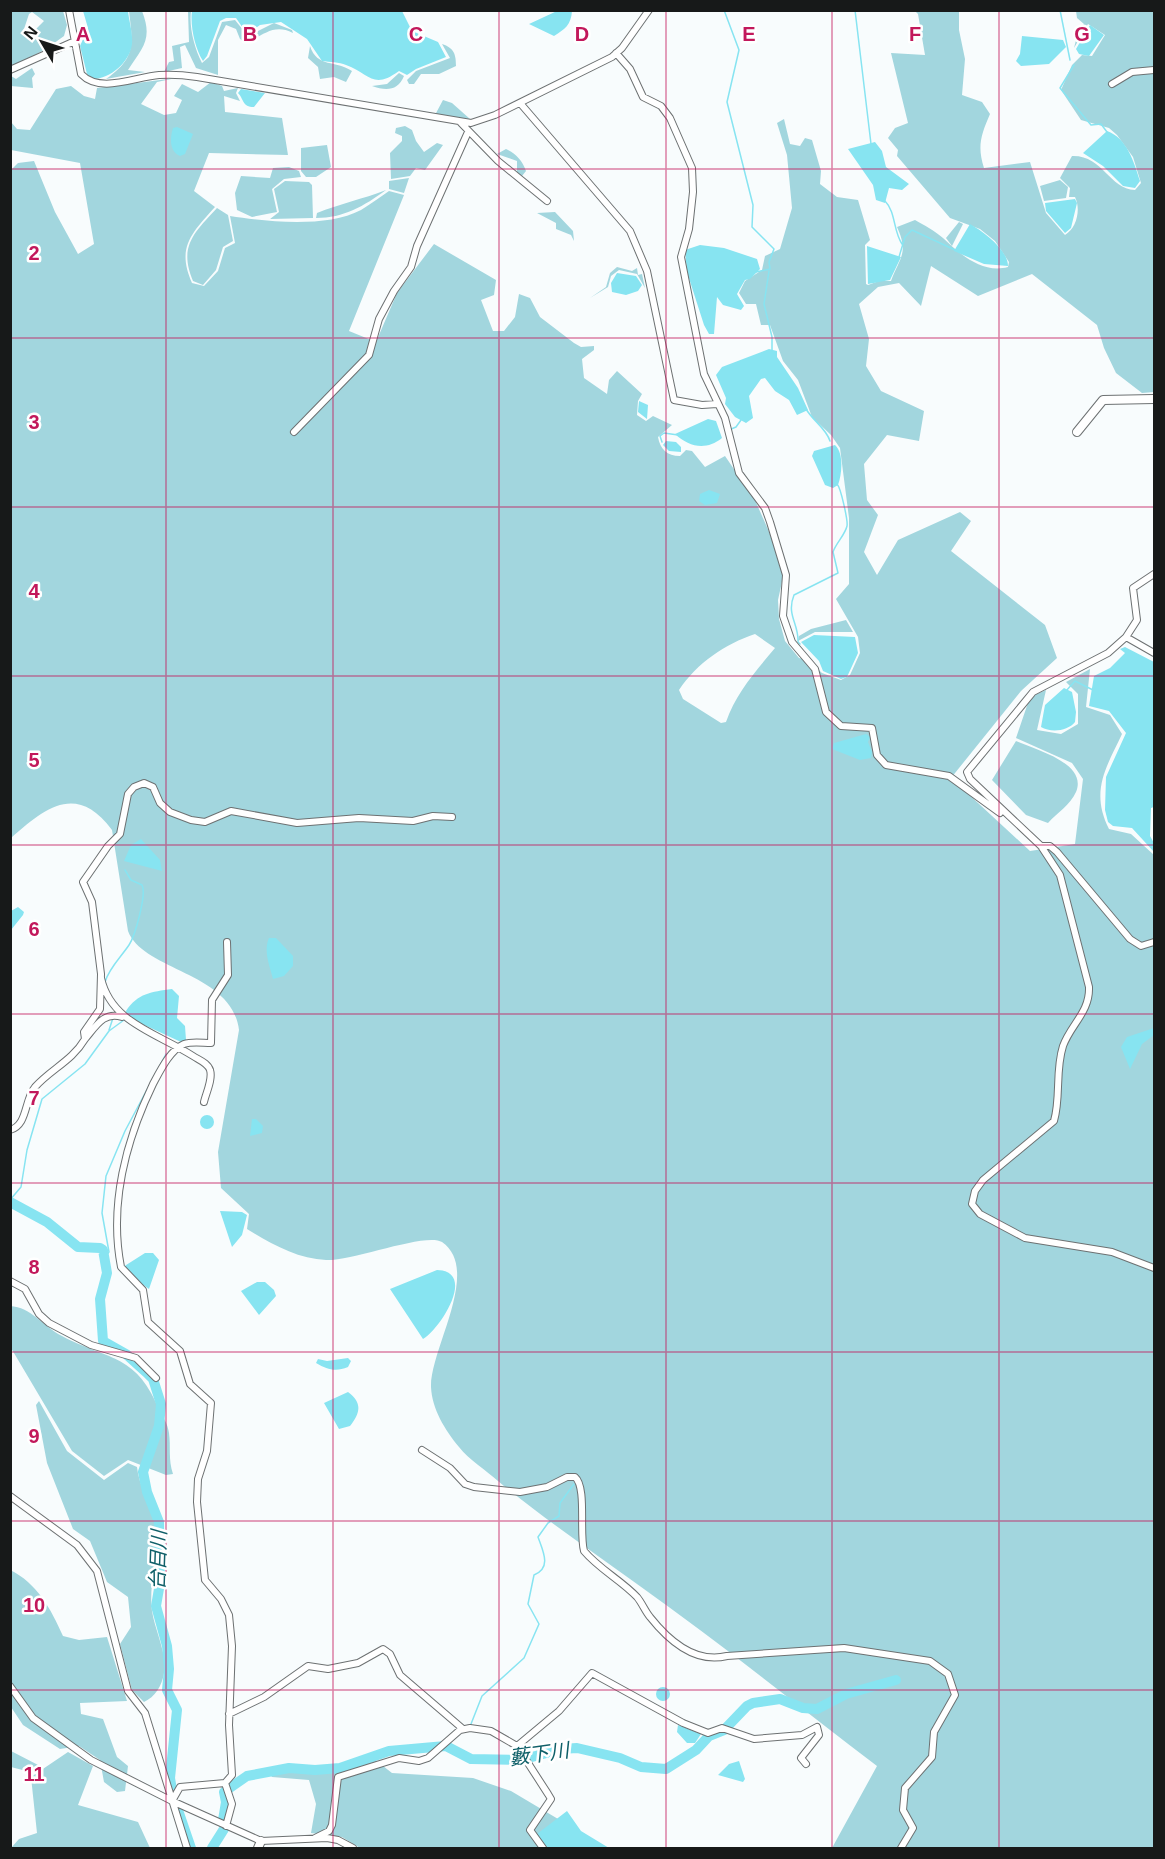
<svg xmlns="http://www.w3.org/2000/svg" width="1165" height="1859" font-family="Arial,'Noto Sans JP',sans-serif">
<rect width="100%" height="100%" fill="#f8fcfd"/>
<path fill="#a2d6de" fill-rule="evenodd" d="M11,11h52l4,14 -3,11 -18,13 -35,18zM32,12l12,9 -10,10 -12,4 7,-21z
M129,11h13c11,28 1,36 -14,59l17,2 -39,7c30,-21 27,-35 23,-68z
M188,11h3c-2,16 3,36 11,52l7,-6 13,-35 13,-2 13,16 26,-13 18,7 1,3c-20,-10 -30,3 -47,10l-6,-4 -4,-10 -10,-4 -8,15v35l-22,-7 -11,-23 -5,2 2,21 -18,4 5,-10 5,-1 -2,-15 17,-4z
M915,11h44v19l6,29 -3,36 20,7 8,12c-9,21 -13,32 -6,54l46,-6 16,51 19,22c12,-7 16,-26 10,-38h-6l1,-9 -10,-10 12,-22c31,-1 37,33 63,34l6,-7 -8,-26 -16,-22 -8,-7 -28,-8 -20,-30 11,-25 10,-10 10,1 13,-21 -17,-11 -14,24 4,-16 6,-8 -7,-6 -1,-7h78v381l-12,1 -26,-20 -12,-25 -7,-23 -65,-51 -54,22 -47,-30 -10,40 -22,-23 -21,4 -19,17 10,35 -3,27 15,25 43,20 -5,30 -32,-6 -23,29 3,36 11,15 -14,37 13,23 21,-35 62,-28 11,9 -20,30 94,74 12,33 -36,33 -70,87 79,73 45,-7 8,-65 -11,-16 -56,-25 14,-41 16,-7 -9,40 24,4 17,-10v-30l-12,-12 24,-13 -4,38 24,8 12,19c-16,34 -32,57 -13,95l22,5 23,21v993h-322l45,-82c-80,-61 -158,-124 -240,-182 -47,-34 -94,-66 -139,-103 -12,-11 -29,-21 -39,-34 -14,-17 -27,-38 -28,-60 -1,-38 51,-117 11,-145 -16,-10 -89,19 -116,18 -28,-1 -55,-16 -79,-31l2,-15 -28,-26 -3,-36 21,-122c-7,-58 -96,-59 -111,-99l-16,-101c-35,-47 -66,-23 -101,8l-1,-667 8,-8 16,-2 21,51 23,42 16,-10 -14,-81 -69,-13v-28l6,7 13,1 26,-41 15,-3 13,10 11,3 2,-11 79,-10 -19,4 -16,22 23,11 12,-2 6,-13 -8,-4 8,-12 16,8 13,-10 11,4 2,5 14,-3 -2,5 4,8 -16,-5 1,16 57,6 6,37 -79,-2 -15,38 21,16c-23,26 -39,40 -23,76l12,3 14,-15 7,-23 10,-5 -5,-27c38,6 97,12 131,-6 10,-6 19,-13 28,-19l15,4 -55,136 27,11 21,-49 37,-49 62,36 -2,15 -13,5 12,31h11l11,-14 4,-23 11,4 10,19 34,26 7,4 13,-1v4l-12,9 2,19 23,16 2,-14 8,-9 25,23 -4,7 -1,14 9,6 7,-5 19,9 -14,12c2,12 9,19 22,19l6,-6 6,1 13,16 20,-11 30,44 15,34 13,43 -5,23 1,19 6,22 14,17 9,2 14,13 19,7 9,-5 10,-22 -2,-16 -22,-38 13,-15v-66l-9,-70 -9,-13 -19,-18 -14,-37 -15,-19 -13,-36h-9l-5,-21h-10l-7,-11 6,-12 17,-11 3,-14 15,-7 12,-41 -5,-53 -10,-32 7,-4 6,25 10,2 5,-8 7,2 9,31 -1,13 17,13 21,3 12,40 -5,5 1,39 2,1 11,-4h12c9,-24 18,-28 6,-54l18,-7c9,5 20,11 28,18 17,16 39,36 65,29l1,-5 -14,-21 -15,-12 -30,-11 -53,-62 1,-6 -10,-12 7,-10 13,-5 -17,-70 34,2 -7,-41zM755,634l20,14c-20,24 -39,45 -49,74l-5,1 -38,-24 -4,-9c18,-27 46,-46 76,-56z
M442,44c12,4 14,10 14,22l-17,8h-18l-7,10h-5l-2,-4 9,-9 34,-13z
M310,46c7,22 26,14 42,25l-6,11 -12,-5 -14,2 -2,-12 -10,-9z
M32,68l3,6 -3,4 1,10 -22,-2v-10l5,3z
M399,73l5,3c-6,15 -18,15 -32,10l15,-2z
M443,100l9,3 18,16 -35,-4z
M405,126l7,4 4,11 8,11 13,-9 6,2 -18,25 -9,-2 -6,8 -19,3 -1,-26 12,-12v-5l-7,-3 1,-5z
M327,145l4,22 -15,10h-10l-5,-6v-23z
M506,149c10,5 16,11 20,22l-4,5 -5,-3v-12l-20,-7z
M289,167l10,4 2,6 -17,2 -12,10 5,23 -25,5 -15,-7 -2,-17 6,-17 29,2 3,-10z
M409,178l-5,15 -15,-4v-8z
M1060,180l8,7 -2,11 -22,3 -4,-15z
M285,181l24,1 3,3 1,33 -43,1 9,-7 -5,-23z
M386,190c-22,16 -42,28 -70,28l1,-5c22,-9 46,-14 69,-23z
M217,208l11,7 5,26 -10,6 -7,23 -13,15 -10,-4c-15,-35 2,-49 24,-73z
M555,212l18,19 1,10 -3,-6 -15,-6v-6l-19,-10z
M959,222l4,2 -11,22 -6,-8z
M617,267l15,4 5,-3 1,7 4,-1 3,14 -8,-14 -18,-4 -8,6 -3,11 -18,11 16,-11 4,-14z
M846,620l7,12h-38l-17,9 1,-5 12,-7z
M1016,741c20,9 72,22 60,51 -6,13 -19,21 -28,31l-22,-8 -34,-35z
M10,1306c21,1 34,21 52,30 45,24 73,17 96,71 4,8 10,17 11,26 2,14 -1,26 4,41l-7,1 -38,-15 -24,16 -32,-25 -61,-103z
M39,1401l28,50 37,29 24,-17 9,4c2,19 12,33 17,52 7,27 -6,65 -2,92 3,20 15,41 12,62 -2,13 -9,24 -20,29l-12,-12 -12,-46 11,-17 -3,-30 -21,-15 -17,-41 -17,-12 -26,-66 -11,-58z
M10,1570c27,13 41,39 53,66l16,4 28,-3 20,64 -47,2 1,11 22,5 14,38 11,9 -3,25 -8,1 -13,-10 -4,-22 -21,-14 -19,3 -37,-24 -12,-18z
M11,1751l29,15 -10,6 -19,-5z
M68,1752l25,14 -15,39 60,17 12,26h-139l8,-9 18,-6 -6,-56z
M374,1759l18,14 81,5 38,13 74,44 16,13h-241l-18,-11 -31,-4 5,-29 -7,-24 -37,-3 -2,-3 17,-2 39,1z"/>
<path fill="#87e4f1" d="M83,11h45c1,10 5,22 4,33 -2,18 -22,35 -39,35l-6,-5 -7,-28 8,-18z
M192,11h210l10,20 26,11 8,15 -30,12 -9,6 -8,-4c-26,19 -29,3 -53,-6 -7,-3 -16,-3 -24,-4l-15,-22 -26,-17 -21,3 -13,9 -11,-16h-10l-6,3 -13,35 -4,5c-8,-13 -13,-35 -11,-50z
M557,11h15c-1,14 -7,18 -18,25l-25,-12z
M1090,25l14,10 -15,21 -10,-2 -3,-5z
M1022,36l41,4 3,7 -17,17 -28,2 -5,-5 4,-7z
M241,89l24,4 -11,14c-12,0 -10,-8 -16,-14z
M177,127l16,7 -8,20 -5,2c-11,-5 -10,-18 -7,-28z
M1107,131c20,7 27,31 33,50l-5,7 -12,-2 -20,-20 -20,-13z
M875,142l7,9 4,16 23,17 -7,6 -13,-2 -4,15 -9,-3 -3,-15 -25,-36z
M1075,199l2,4 -6,25 -6,5 -19,-22 -1,-8z
M970,224c14,8 38,26 38,42l-24,-2 -30,-13z
M700,245l24,3 33,11 3,10 -10,10 -5,1 -8,14 7,12 -3,4 -18,-5 -6,-8 -3,37h-5l-5,-9 -17,-53 -2,-22z
M867,246l34,11 -11,23 -22,4z
M617,273l19,3 6,9 -4,6 -12,4 -14,-3 -1,-9z
M769,349l8,2v6l21,31 10,22 -11,5 -8,-15 -14,-9 -10,-13 -4,1 -12,17 4,22 -7,5 -11,-6 -10,-13 1,-6 -10,-23 6,-8z
M639,401l9,4 -1,14 -9,-7z
M708,419l8,2 6,17c-16,13 -33,9 -47,-4z
M666,441l10,1 5,5v5l-12,-1 -6,-6z
M835,445c9,8 7,29 3,40l-5,3 -8,-3 -13,-29 2,-5z
M709,490l11,4 -3,9 -12,2 -6,-4 1,-7z
M814,635l41,2 3,16 -11,24 -6,2 -18,-8 -4,-10 -18,-19z
M1125,647l29,15v145l-3,1 -1,28 4,7v9l-22,-24 -19,-2 -5,-4 -3,-12 1,-33 20,-44 -17,-22 -20,-5 5,-30 16,-8 15,-15 -5,-4z
M1064,688l8,4 4,20 -1,10c-7,9 -24,11 -34,5l4,-22z
M866,734l4,3 -2,5 4,10 -1,6 -11,2 -28,-11 2,-6z
M141,839l19,21 2,11 -38,-10 7,-16z
M18,907l6,5 -1,3 -12,15v-19z
M269,938h7l17,18v10l-9,10 -11,3c-3,-12 -10,-28 -4,-41z
M172,989l7,7 -2,22 8,8 1,14 -5,2 -54,-25 -1,-6c12,-18 25,-19 46,-22z
M1154,1028v7l-12,9 -12,25 -9,-22 6,-10z
M200 1122a7 7 0 1 1 14 0a7 7 0 1 1-14 0Z
M252,1119h4l7,7 -1,7 -12,3z
M220,1211l22,1 5,3 -5,20 -10,12z
M145,1253h8l6,7 -10,29 -22,-16 -4,-6z
M437,1270c40,1 4,58 -14,69l-33,-50z
M257,1282h8l9,8 2,6 -17,19 -18,-24z
M318,1359l9,2 21,-3 3,3 -3,6c-12,5 -20,3 -32,-4z
M348,1392c15,11 12,21 2,34l-11,3 -15,-26z
M656 1694a7 7 0 1 1 14 0a7 7 0 1 1-14 0Z
M678,1725l23,9 -6,9h-8l-10,-11z
M739,1761l6,18 -2,3 -25,-7 11,-11z
M567,1811l14,20 28,17h-61l-11,-14z"/>
<g fill="none" stroke-linecap="round" stroke-linejoin="round">
<path stroke="#87e4f1" stroke-width="1.5" d="M724,10l15,40 -12,52 26,103 -1,22 22,22 -5,13 1,7 -14,3
M855,10l16,134
M1060,10l10,50
M1074,65l-14,23 31,37 10,-1 6,8
M885,201c11,11 8,30 17,43
M899,257l6,-20 7,-7 43,20
M769,271l-5,33 8,33v14
M806,409c7,12 20,19 24,32
M729,430l7,-3 5,-7
M662,442l-2,-6 4,-3 14,2
M800,644l-2,-2c1,-18 -12,-27 -4,-47l44,-22 -5,-21c3,-9 12,-17 14,-26 1,-5 -6,-38 -10,-42
M1066,691l9,-10 18,9
M105,982c4,-14 16,-25 24,-37 6,-9 18,-51 13,-60l-11,-5 -6,-10
M105,996l7,11
M109,1030l4,-12
M10,1200l11,-13 6,-37 15,-51 43,-35 24,-33 15,-11
M104,1258l5,-6 -7,-39 4,-37 19,-45 41,-77
M471,1724l11,-28 42,-38 15,-34 -11,-20 6,-29c18,-7 9,-24 4,-38l10,-14 11,-7 1,-13 14,-19"/>
<path stroke="#87e4f1" stroke-width="10" d="M10,1202l37,20 31,25 22,1 3,2 4,23 -7,26 3,42 23,13 21,19 6,6 8,25 -2,22 -16,46 4,20 12,30 1,61 -4,23 11,40 2,23 -2,21 10,20 -7,68 2,12
M177,1807l14,41
M223,1820l3,-18 -2,-10 23,-16 42,-8 26,2 25,-2 49,-17 45,-4 12,-1 25,13 50,1 40,-11 16,-1 43,10 21,9 25,2 30,-19 13,-14 15,-6 23,-24 6,-3 27,-4 23,9 14,1 29,-15 50,-14
M212,1848l12,-19"/>
<defs>
<path id="minor" d="M69,10l12,64c19,20 54,3 78,1 13,-1 25,0 38,2l274,46 24,-8 117,-58 10,-9 27,-38
M616,53l14,16 13,28 18,9 9,12 22,50 1,24 -4,37 -8,28 23,117 21,44 14,55 26,35 5,14 16,53 -3,41 9,26 23,27 11,43 15,14 31,2 5,27 9,10 63,11 51,37
M10,70l65,-29
M1112,84l20,-12 22,-2
M520,103l110,128 17,40 27,129 28,5 15,-1
M461,123l37,38 49,40
M294,432l75,-77 10,-36 15,-28 17,-24 6,-21 51,-114
M1154,574l-21,14 4,32 -11,17 -18,16 -75,39 -66,80 3,7 71,67 19,29 29,112c1,25 -18,37 -26,59 -8,25 -2,51 -9,75l-71,59 -8,11 -3,13 8,10 45,24 87,14 42,16
M1126,637l28,16
M1041,846h9l7,6 73,87 11,7 13,-4
M101,978c10,45 56,55 92,78 6,4 15,7 17,14 3,9 -4,23 -6,32
M85,1039c11,-13 19,-28 37,-22
M10,1130c18,-5 14,-30 25,-43 16,-18 37,-26 50,-48l-1,-7 16,-23 1,-35 -9,-72 -9,-20 25,-36 12,-12 8,-40 6,-7 10,-4 9,4 7,16 10,9 21,8 14,2 26,-11 66,12 62,-5 54,3 20,-5 19,1
M10,1281l15,8 14,25 10,9 42,22 45,13 20,20
M422,1450l28,18 15,16 9,3 46,5 27,-5 20,-10h8c12,10 4,56 9,74 15,18 37,29 53,46 5,6 8,14 13,20 19,24 45,47 77,39l117,-8 86,13 18,13 7,21 -21,37 -2,25 -27,31 -2,22 10,18 -12,20
M10,1496l67,49 20,26 31,120 17,22 42,135
M10,1686l23,32 58,42 81,41 89,40 66,-3 11,2 15,8
M229,1714l35,-17 44,-31 20,3 30,-6 25,-14 7,5 10,21 63,54
M517,1746l42,-35 33,-38 91,50 25,10 14,-5 32,11 48,-4 15,-8 2,8 -18,23 5,6
M225,1783l7,21 -6,22
M172,1801l8,-14 45,-4 7,-8 -3,-50 3,-79 -3,-31 -8,-16 -16,-19 -8,-78 1,-23 9,-28 4,-48 -21,-19 -10,-33 -32,-29 -5,-32 -22,-23c-12,-62 5,-127 32,-183 7,-13 17,-34 31,-40 8,-3 19,-1 27,-1l1,-43 16,-25 -1,-33
M315,1838l14,-7 3,-6 6,-48 61,-19 20,3 9,-3 32,-28 10,-2 21,3 26,15 31,48 3,5 -21,31 13,18"/>
<path id="tertiary" d="M1077,432l26,-32 51,-1
M258,1848l3,-7"/>
</defs>
<use href="#minor" stroke="#6d7172" stroke-width="8"/>
<use href="#tertiary" stroke="#6d7172" stroke-width="10"/>
<use href="#minor" stroke="#fff" stroke-width="6"/>
<use href="#tertiary" stroke="#fff" stroke-width="8"/>
</g>
<path fill="none" stroke="#c2185b" stroke-width="1.5" stroke-opacity="0.55" d="M166,10v1838M333,10v1838M499,10v1838M666,10v1838M832,10v1838M999,10v1838M10,169h1144M10,338h1144M10,507h1144M10,676h1144M10,845h1144M10,1014h1144M10,1183h1144M10,1352h1144M10,1521h1144M10,1690h1144"/>
<g text-anchor="middle" stroke-width="5" stroke-linejoin="round" paint-order="stroke">
<g font-size="20" font-style="italic" fill="#106069" stroke="#fff">
<text transform="translate(158 1560) rotate(-88)" y="7">台目川</text>
<text transform="translate(539 1754) rotate(-8)" y="7">藪下川</text>
</g>
</g>
<g font-size="20" text-anchor="middle" font-weight="bold" fill="#c2185b" stroke="#fff" stroke-width="5" stroke-linejoin="round" paint-order="stroke">
<text x="83" y="41">A</text>
<text x="250" y="41">B</text>
<text x="416" y="41">C</text>
<text x="582" y="41">D</text>
<text x="749" y="41">E</text>
<text x="915" y="41">F</text>
<text x="1082" y="41">G</text>
<text x="34" y="260">2</text>
<text x="34" y="429">3</text>
<text x="34" y="598">4</text>
<text x="34" y="767">5</text>
<text x="34" y="936">6</text>
<text x="34" y="1105">7</text>
<text x="34" y="1274">8</text>
<text x="34" y="1443">9</text>
<text x="34" y="1612">10</text>
<text x="34" y="1781">11</text>
</g>
<rect width="1165" height="1859" fill="none" stroke="#171919" stroke-width="24"/>
<g transform="translate(42 42) rotate(309)" stroke="#ffffff" stroke-width="4.5" paint-order="stroke">
<path d="M0-4.5L10 22L0 15L-10 22Z" fill="#171919"/>
<text y="-9" font-size="16" font-weight="bold" text-anchor="middle" fill="#171919">N</text>
</g>
</svg>
